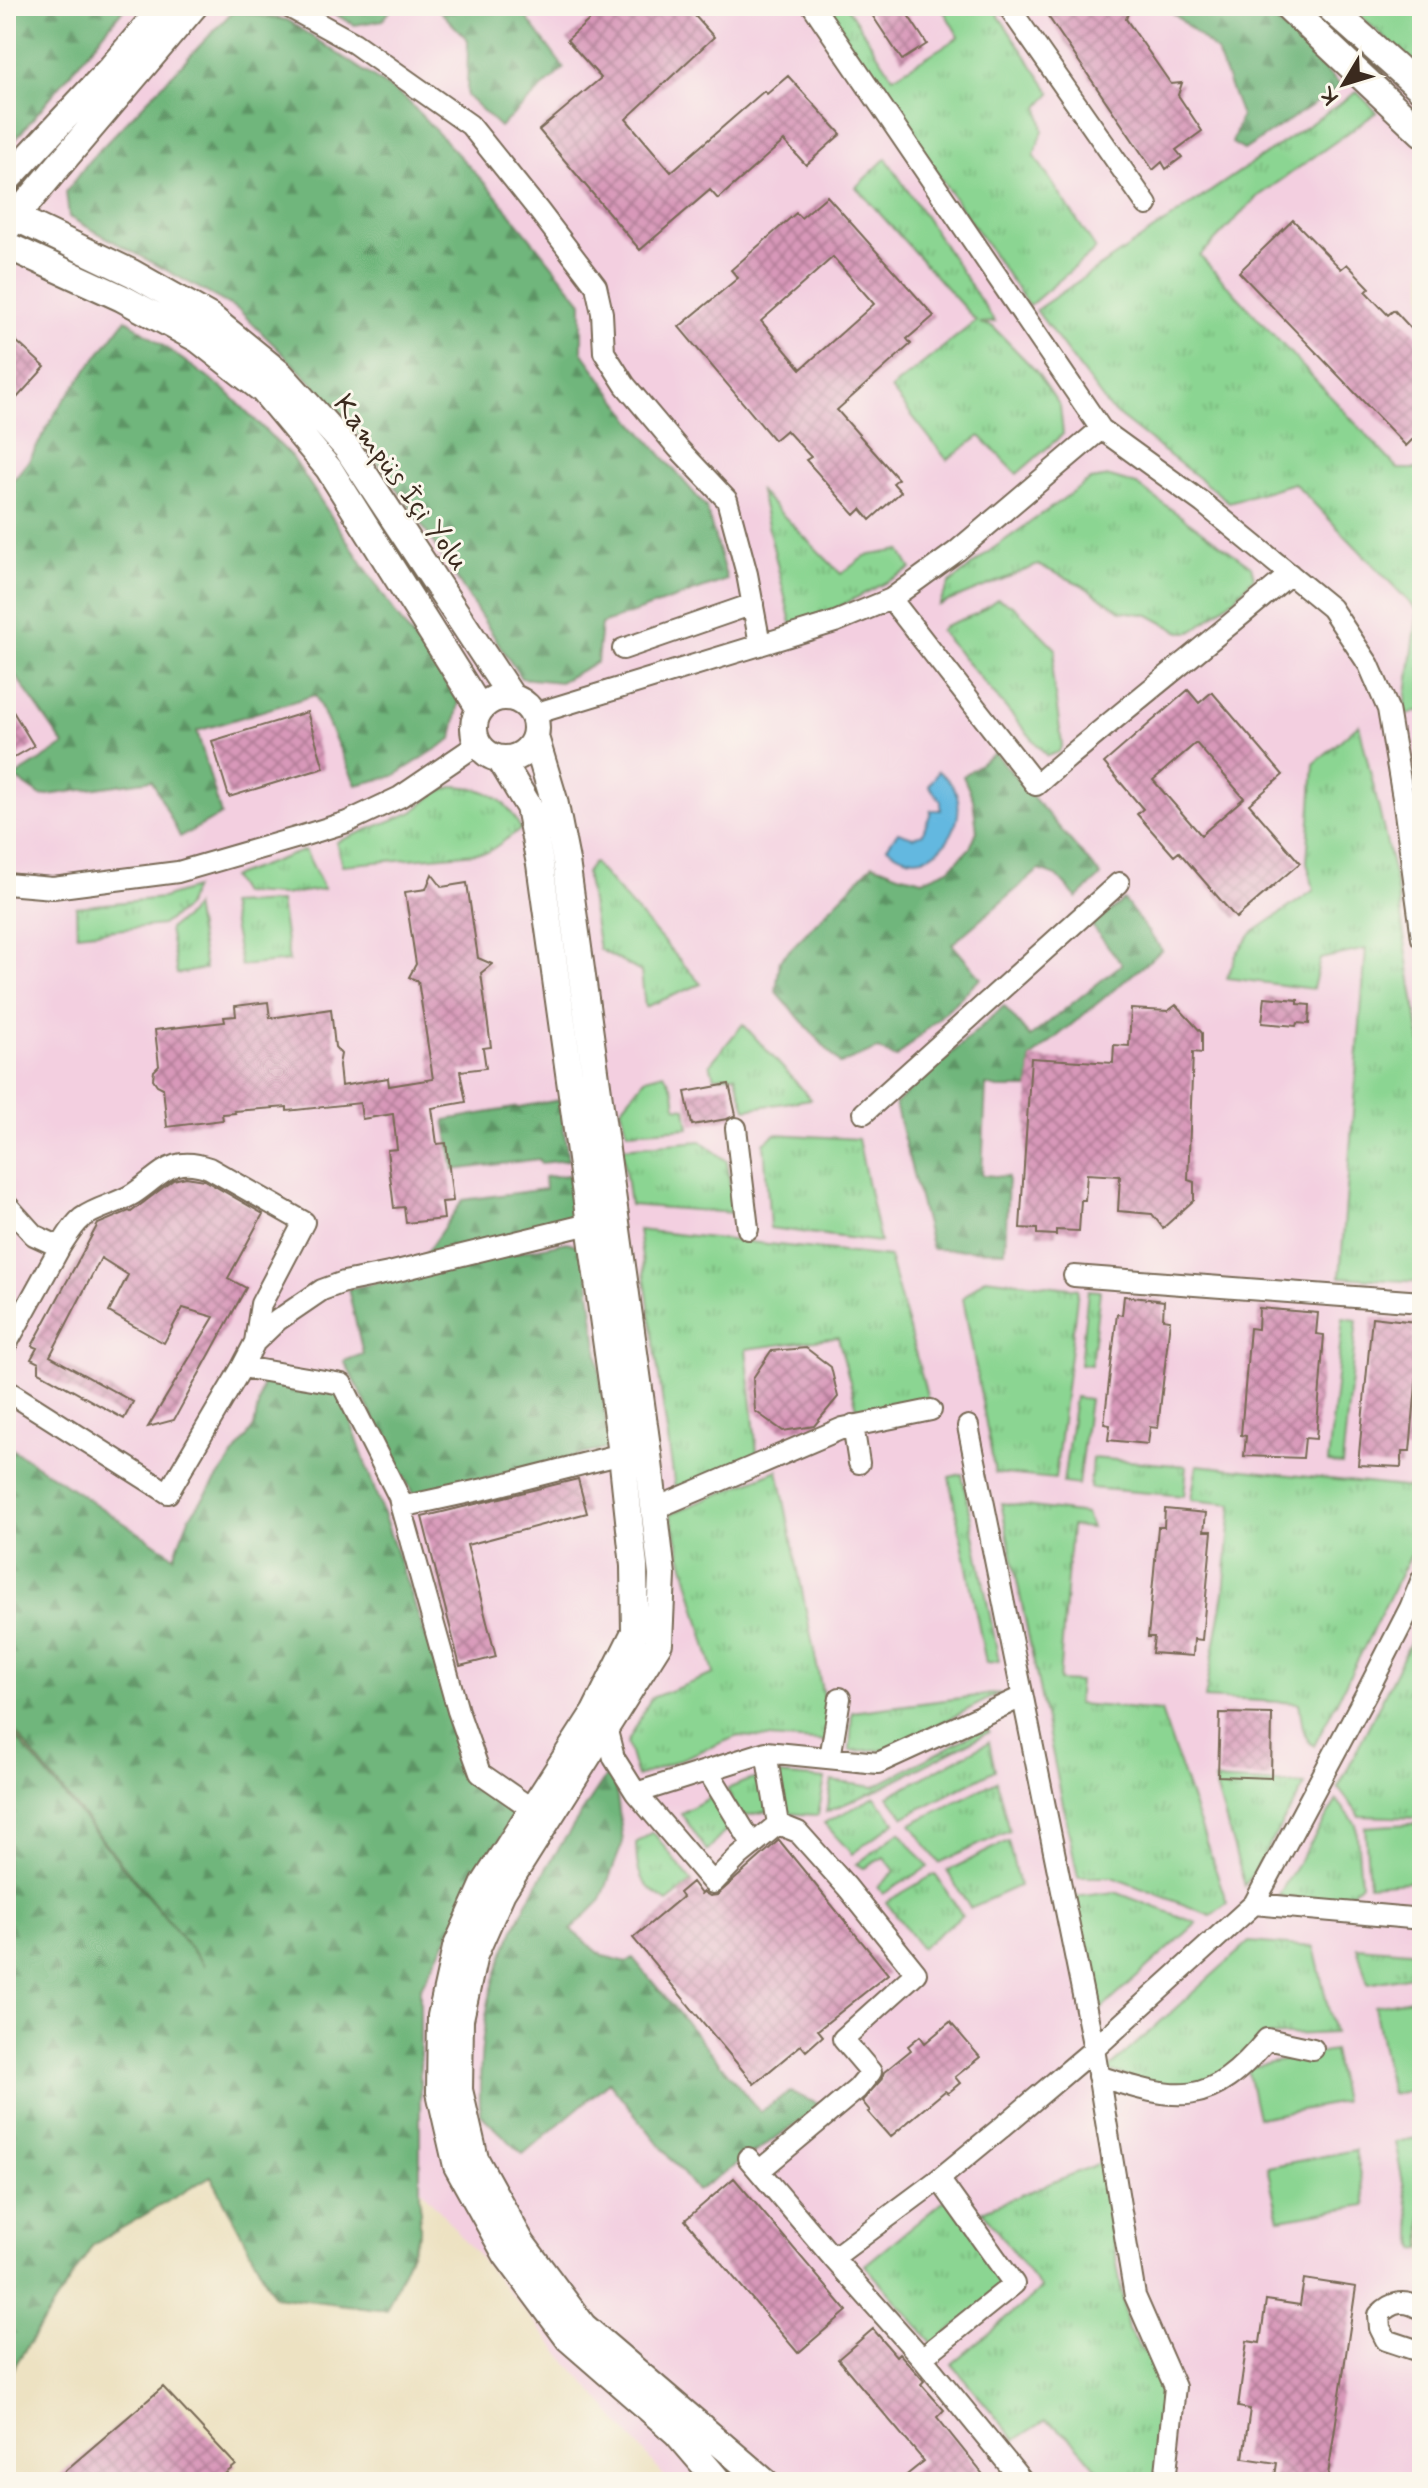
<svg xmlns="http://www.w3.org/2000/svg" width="1428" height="2488" font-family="Mynerve,sans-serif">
<defs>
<pattern id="grass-tufts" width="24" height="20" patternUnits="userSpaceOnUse" patternTransform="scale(2)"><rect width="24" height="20" fill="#8bd592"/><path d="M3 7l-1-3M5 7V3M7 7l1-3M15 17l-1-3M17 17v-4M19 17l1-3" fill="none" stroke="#79b77d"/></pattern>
<pattern id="forest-firs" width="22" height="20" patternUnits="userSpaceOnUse" patternTransform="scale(2)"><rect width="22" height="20" fill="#70b67c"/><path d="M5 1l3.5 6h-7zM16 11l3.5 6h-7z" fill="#5d9465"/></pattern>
<pattern id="building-cross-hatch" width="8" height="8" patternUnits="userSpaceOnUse" patternTransform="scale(2)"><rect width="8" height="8" fill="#d898b9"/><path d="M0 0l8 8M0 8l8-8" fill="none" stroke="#b07c96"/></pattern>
</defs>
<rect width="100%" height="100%" fill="#fbf7ec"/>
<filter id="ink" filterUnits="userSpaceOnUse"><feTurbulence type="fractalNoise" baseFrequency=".0125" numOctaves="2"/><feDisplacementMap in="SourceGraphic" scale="16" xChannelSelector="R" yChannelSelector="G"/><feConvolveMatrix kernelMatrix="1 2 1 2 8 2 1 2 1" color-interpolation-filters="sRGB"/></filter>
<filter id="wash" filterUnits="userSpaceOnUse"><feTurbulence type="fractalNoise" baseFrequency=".006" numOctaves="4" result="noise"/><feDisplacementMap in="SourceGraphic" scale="32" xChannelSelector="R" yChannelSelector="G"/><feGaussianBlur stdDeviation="1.8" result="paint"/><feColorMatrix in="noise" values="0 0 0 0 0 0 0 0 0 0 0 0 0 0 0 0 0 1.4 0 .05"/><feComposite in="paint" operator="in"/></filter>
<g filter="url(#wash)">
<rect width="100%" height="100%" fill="#ede2c2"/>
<path fill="#f3cfe0" d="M6,6h1416v2476h-753l-345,-408 -318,-520z"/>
<path fill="url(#grass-tufts)" stroke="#638058" stroke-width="2" d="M821,6h25l47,71 66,-40 -18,-31h51l59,87 -12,14 4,24 -9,24 62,94 -67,57z
M1350,6h72v67z
M1357,92l20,20 -121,86 -56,58 198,213h24v241l-18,6 14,-105 -124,-128 -65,19 -119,-93 -74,-99z
M886,158l109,164 -15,1 13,4 43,44 24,35 3,28 -46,40 -37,-38 -33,24 -56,-71 85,-68 -120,-134z
M1110,477l27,8 114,81 3,11 -17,19 -45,36h-12l-31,-17 -28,-4 -41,-27 -42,-19 -99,40 10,-21 42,-34 99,-70z
M760,492l81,82 24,-18 35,-6 11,19 -97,51 -22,7z
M997,599l16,6 43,44 -4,24 10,71 -3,8 -12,4 -107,-125 4,-5 32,-12z
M1359,724l37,159 26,168v231l-82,-5 26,-328 -46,10 -7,30 -86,-11 10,-25 15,-20 62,-43 -7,-28 7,-98z
M456,786c33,2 51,13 65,43l-33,23 -146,13 -6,-23 77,-30 24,-20z
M305,850l19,39 -42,6 -41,-2 -10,-16z
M593,863h1l107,121 -56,23 -4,-35 -42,-23 -13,-76z
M194,888l-9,20 -23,17 -85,9 -1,-27 86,-9z
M280,902l9,59 -48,5 -12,-62z
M194,906l11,63 -28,5 -8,-45 20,-15z
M743,1024l68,75 -65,10 -11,-34 -21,2 -4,-13z
M664,1073l10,18 2,16 10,1 3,20 -62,4 -6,-24 25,-30z
M775,1134l83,5 22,103 -110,-14 -6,-85z
M701,1141l26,20 6,52 -103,-8 -8,-57z
M638,1230l251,27 39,142 -70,13 -20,-75 -92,12 11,104 -6,6 -76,29z
M985,1278l93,11 -23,190 -60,-6 -32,-175z
M1088,1290l12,1 -9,74 -11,-1z
M1075,1397l14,2 -11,86 -15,-2z
M1092,1458l95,8 -3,30 -94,-8z
M1197,1465l225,24v44l-108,213c-13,-9 -12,-28 -15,-43l-94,-5 19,-105 8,-89 -41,-4z
M778,1470l48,241h10l-4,31 -94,-6 -101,41 -10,-34 24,-45 63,-24 -44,-160z
M962,1474l37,187 -13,2 -37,-186z
M1001,1503l85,11 5,14 -20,-2 -12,155 20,1 -2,22 84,7 66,192 -16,12 -99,-38h-34z
M1422,1619v199l-62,-2 -22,-28z
M1000,1693l-109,56 -41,2 2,-39z
M986,1727l3,5 -114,59 -49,21 6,-31 42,6z
M989,1742l6,28 -91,47 -16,-21z
M779,1775l46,4 -7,36 -39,-2z
M767,1776l2,35 -29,6 -13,-28 19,-8z
M1214,1780l91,5 -60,101z
M997,1781l12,50 -70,32 -28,-39z
M713,1796l19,28 -25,27 -26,-38z
M875,1797l20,25 -43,32 -28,-31z
M1337,1800l19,24 5,59 -23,22 -60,-9z
M653,1832l39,50 -25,20c-28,-19 -30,-27 -31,-59z
M900,1832l28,35 -45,27 -5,-7 17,-16 -11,-14 -20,11 -7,-4z
M1008,1841l11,45 -49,22 -23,-37z
M935,1874l27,41 -41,33 -35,-46z
M1115,1892l82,31 -100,90 -24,-116z
M1249,1942l65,5 20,86 -72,3c-22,22 -48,54 -82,53 -18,-1 -54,-14 -73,-19z
M1357,1947l65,5v22l-54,10z
M1100,2163l28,167 31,42 2,69 -4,41h-49c-18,-21 -38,-50 -63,-61l-30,19 -63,-76 89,-75 -59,-78z
M946,2199l69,81 -82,64 -68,-79z"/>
<path fill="url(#forest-firs)" stroke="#56704d" stroke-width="2" d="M6,6h120l-120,145z
M319,6h75l-11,14 -28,5z
M435,6h83l46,62 -64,59 -33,-31 1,-56z
M1165,6h95l81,80 -97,64 -12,-7 9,-27 -24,-64z
M233,11l54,9 119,79 87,93 89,110v50l51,70 73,85 21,73 -126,44 -4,38 -37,20 -39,-4 -109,-168 -70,-97 -103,-103 -170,-93 -3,-25 23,-31z
M126,319l99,71 67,67 105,159 62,86 -7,37 -58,37 -38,9 -41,-90 -118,36 24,84 -41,22 -28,-57 -111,16 -27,-19 50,-32 -58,-83v-173l24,-30 28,-51z
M995,753l106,123 -24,22 -20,-22 -18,-6 -87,74 29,34 -85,80 -18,-9 -38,15 -64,-72 4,-32 93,-96 26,10 24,6 26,-11 21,-21 7,-17 -4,-32 -10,-23z
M1124,900l38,50 -131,108 -2,30h-31l-12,-3 -4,90 26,2 -3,74 -73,-2 -37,-145 109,-98 26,31 92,-73 -30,-38z
M560,1100l8,60 -27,3 -2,-4 -85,11 -9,-50z
M570,1175l7,49 -155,35 41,-59 82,-11 -1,-12z
M567,1242l18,6 24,200 -195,48 -70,-135 19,-7 -15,-65z
M264,1376l77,17 129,371 48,42 -98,183v242l-34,79 -112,-14 -63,-120 -118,69 -87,134v-654l199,241 -199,-245v-276l168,111 15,-38 65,-91z
M613,1766l10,76 -22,58 -30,30 32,26 24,6 6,-4 127,154 30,-20 33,14 -126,85 -88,-109 -86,72 -43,-40c-1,-50 2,-103 20,-151 26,-71 71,-134 113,-197z"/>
<path fill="#8bd592" stroke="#638058" stroke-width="2" d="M1343,1318l14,2 -15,145 -14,-2z
M1422,1823v58l-53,4 -4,-58z
M1422,1997v92l-31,5 -17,-88z
M1333,2050l10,52 -85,16 -11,-50z
M1422,2137v111l-6,1 -21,-107z
M1355,2150l11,55 -87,14 -12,-52z"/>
<path fill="#64b8e0" stroke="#50717f" stroke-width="2" d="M938,771c6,5 14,11 17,19 14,30 -15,79 -51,67 -6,-2 -12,-6 -17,-10l11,-15 15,5 10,-3c1,-9 7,-15 8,-24h10v-9l-12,-15z"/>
<g id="blocks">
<path fill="url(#building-cross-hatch)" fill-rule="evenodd" d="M605,6h81l28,31 -88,82 45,53 93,-81 3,3 21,-18 53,58 -35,31 -22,-24 -66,58 -8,-9 -70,60 -101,-120 62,-52 -34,-38z
M866,6h36l25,38 -25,16z
M1041,6l89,2 -4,11 45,65 11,-1 -4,12 24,36 -26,19 6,7 -16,12 -4,-7 -9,8z
M827,196l107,120 -27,23 4,5 -74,66 61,69 -5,4 8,9 -31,28 -9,-11 -6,6 -49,-55 5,-3 -25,-27 -12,10 -95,-113 59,-49 -7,-8 65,-57 5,5zM833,257l41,47 -73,65 -40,-48z
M1293,220l48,49 6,-5 23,24 -4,4 22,23 6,-5 25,27 -4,4 7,8v81l-16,16 -167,-174z
M6,332l39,35 -39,43z
M1188,690l11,13 13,-11 71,83 -34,29 51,59 -64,55 -57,-66 -5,4 -37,-42 6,-5 -39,-46zM1196,743l48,55 -43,37 -48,-55z
M6,700l28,46 -28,16z
M307,712l17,56 -95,29 -17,-56z
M432,874l10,13 25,-4 11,75 14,6 -11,9 10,74 -8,1 3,20 -26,3 6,31 -34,6 5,36 9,-1 7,58 -11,1 2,17 -38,4 -2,-16 -10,1 -7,-58 10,-1 -4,-35 -31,5 -2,-16 -73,8v-4l-53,4 1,2 -13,1 1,6 -56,7 -4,-39 -6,-3 -4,-6 1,-8 5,-5 -4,-36 70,-8 -1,-5 12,-1 -1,-10 33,-4 2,16 61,-9 4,38 6,7 -2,11 2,21 47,-8 1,8 44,-7 -15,-98 -9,-4 7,-13 -11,-72 21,-3z
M1265,997l33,3v4l12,1 -1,19 -12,-1 -1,3 -34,-3z
M1176,1005l26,28v20l-9,-1 -5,128 6,2v18l-31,28 -11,-14 -34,-3 2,-35 -33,-2 -2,26h-4l-2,31 -23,-1v5l-19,-1v-5l-17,-1 11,-170 82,5 1,-18 15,1 2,-37 37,2z
M729,1084l7,31 -9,4 -35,6 -7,-33z
M186,1177l18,3 59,34 -35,64 18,10 -72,132 -26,7 66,-110 -31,-9 -19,35 -55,-31 19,-37 -27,-17 -51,98 83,46 -9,17 -85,-47v-9l-8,-4 6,-11 -5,-2 66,-122 31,-13 2,1 42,-32z
M1124,1296l40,5 -1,18 7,1 -12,108 -8,-1 -2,17 -40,-4 2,-15 -6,-1 13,-110 5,1z
M1259,1308l59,5 -2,21 8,1 -8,104 -11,-1 -2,20 -59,-2 2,-20 -5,-1 9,-107 8,1z
M1372,1317l43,5 -2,19 7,1 -10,109h-8l-1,16 -43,-2z
M806,1348l25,19 7,30 -24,29 -31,5 -28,-20 -2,-33 18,-27z
M578,1479l9,34 -120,32 29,112 -36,9 -38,-149z
M1165,1509l41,4 -2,18h8l-10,109 -8,-1 -1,17 -41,-3 2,-16h-6l10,-110h6z
M1220,1713l52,1 -1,64 -53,-2z
M779,1840l109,134 -70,56 5,6 -17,15 -5,-6 -47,39 -121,-146 49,-41 -3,-4 13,-11 9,12 2,-2 7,4 7,-1z
M950,2022l30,35 -25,20 5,6 -12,10 -3,-2 -55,46 -22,-25 2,-1 -8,-10 19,-21 3,-8 27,-22 -3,-4 12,-10 5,7z
M734,2178l113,133 -49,42 -113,-133z
M1304,2279l52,8 -29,195h-53l3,-19 -34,-5 7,-49 -12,-2 9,-66 13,2 6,-43 34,5z
M873,2329l23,27 3,-3 25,28 -3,3 23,26 -7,7 52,65h-91l26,-21 -86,-102z
M163,2387l73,78 -21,17h-163z"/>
</g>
</g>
<g filter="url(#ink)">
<use href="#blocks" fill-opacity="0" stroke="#796a57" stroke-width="2"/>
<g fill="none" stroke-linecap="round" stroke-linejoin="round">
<defs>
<path id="street" d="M287,6l67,37 116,82 69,86 57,75 6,27 2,39 21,33 53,63 49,52 20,74 13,70
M813,6l288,423 102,74 128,105 38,57 19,44 15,89 19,140
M1008,6l139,199
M891,599l145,186c83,-72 170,-139 254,-211
M623,649l130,-45
M534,714l301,-92 56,-23 66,-48 144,-122
M6,884l47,4 125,-16 121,-35 48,-15 53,-25 78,-53
M864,1113l255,-230
M736,1128l12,101
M6,1204l28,31 26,12c6,-9 13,-22 22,-29 15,-11 35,-14 51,-24 28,-18 38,-40 76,-26l95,54 -43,82 -6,38
M589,1224l-200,49 -45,9 -22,8 -44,30 -23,22 -13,25 100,17 57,113 2,10 83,-18 138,-35
M1074,1276l348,26
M6,1345l54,-98
M6,1390l162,103 74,-126
M853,1425l6,38
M968,1426l126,623 41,247 40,91 -10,95
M401,1507l57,204 22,62 52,36
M654,1509l189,-81 88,-18
M601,1721l5,6 8,31 22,35 130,-41 112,11 144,-66
M766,1752l12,72
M830,1758l10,-60
M708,1771l45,74
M636,1793l77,90 26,-27 39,-32 20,8 49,55 69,86 -73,66 28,33 -14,17 -98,82
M1254,1904l168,15
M1098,2076c82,26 111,33 169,-37l46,10
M748,2158l85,100
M939,2179l75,105 -92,74 -89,-100 106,-79 62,-51 93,-79 160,-145 112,-210 44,-86 12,-29
M1422,2310c-16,-11 -30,-9 -43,5l1,13 6,12 36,12
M922,2358l101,124"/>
<path id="secondary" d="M1287,6l135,127
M1328,6l94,84
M6,181l106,-114 52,-61
M6,213l126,60 78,44 70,57 67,74 164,248
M6,230l9,-13 179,-211
M6,245l116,53 76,41 65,51 66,79 151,240
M474 728a31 31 0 1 1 62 0a31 31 0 1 1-62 0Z
M535,737l19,63 12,61 82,593 14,121 -3,68 -157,249 -28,63 -14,64 -1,71 16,69 47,85 61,82 182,156
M500,759l29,48 11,57 82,590 12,112 1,66 -40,80 -110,171 -29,65 -15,68 -1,76 17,74 49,88 63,85 108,94 42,49"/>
</defs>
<use href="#street" stroke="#796a57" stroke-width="24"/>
<use href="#secondary" stroke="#796a57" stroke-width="30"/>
<use href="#street" stroke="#fff" stroke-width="20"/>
<use href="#secondary" stroke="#fff" stroke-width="26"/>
</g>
</g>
<g text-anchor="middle" stroke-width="6" stroke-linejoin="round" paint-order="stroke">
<g font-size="30" fill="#3b2a1e" stroke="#fbf7ec">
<text transform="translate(402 482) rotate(54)" y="10">Kampüs İçi Yolu</text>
</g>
</g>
<rect width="1428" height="2488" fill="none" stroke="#fbf7ec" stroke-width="32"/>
<g transform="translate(1344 84) rotate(232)" stroke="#fbf7ec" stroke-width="6" paint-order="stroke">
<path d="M0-6L14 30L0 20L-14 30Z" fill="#3b2a1e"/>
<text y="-12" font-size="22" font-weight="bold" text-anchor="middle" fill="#3b2a1e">K</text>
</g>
</svg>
